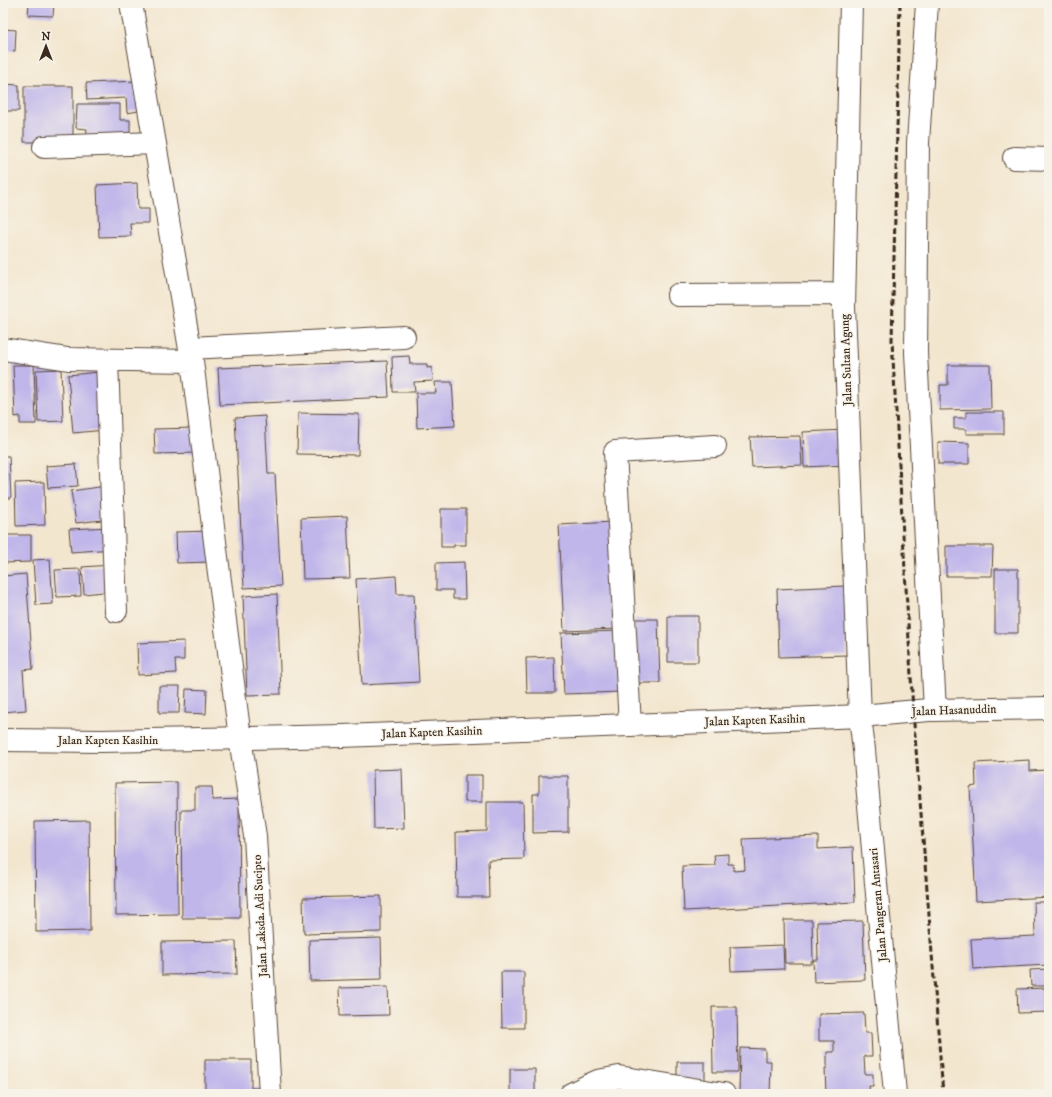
<svg xmlns="http://www.w3.org/2000/svg" width="1052" height="1097" font-family="'IM FELL DW Pica',serif">
<rect width="100%" height="100%" fill="#f7f3e8"/>
<filter id="ink" filterUnits="userSpaceOnUse"><feTurbulence type="fractalNoise" baseFrequency=".025" numOctaves="2"/><feDisplacementMap in="SourceGraphic" scale="8" xChannelSelector="R" yChannelSelector="G"/><feConvolveMatrix kernelMatrix="1 2 1 2 8 2 1 2 1" color-interpolation-filters="sRGB"/></filter>
<filter id="wash" filterUnits="userSpaceOnUse"><feTurbulence type="fractalNoise" baseFrequency=".012" numOctaves="4" result="noise"/><feDisplacementMap in="SourceGraphic" scale="16" xChannelSelector="R" yChannelSelector="G"/><feGaussianBlur stdDeviation="0.9" result="paint"/><feColorMatrix in="noise" values="0 0 0 0 0 0 0 0 0 0 0 0 0 0 0 0 0 1.4 0 .05"/><feComposite in="paint" operator="in"/></filter>
<g filter="url(#wash)">
<rect width="100%" height="100%" fill="#f3e6cf"/>
<g id="blocks">
<path fill="#c0b6ea" d="M29,3h25l-1,13 -25,-1z
M3,29l13,1 -1,21 -12,-1z
M139,81l5,29 -17,3 -1,-15 -39,2 -1,-17z
M3,84l16,1v26h-16z
M24,86h49v56h-49z
M77,104h43v16h10v22l-44,-1 1,-12 -11,-1z
M137,183l1,26h11v14h-19l1,13 -32,1 -2,-52z
M409,356l1,8h17v4l5,-1 1,14 -19,1 1,10h-22l-1,-35z
M387,361l2,36 -169,8 -2,-37z
M13,365h21l2,59h-16v-8l-5,1z
M948,365h42l1,44 -51,1v-25h8z
M61,369l2,52 -25,1 -2,-52z
M100,372l5,58 -32,3 -5,-58z
M435,382h17l3,44 -38,2 -1,-35h20z
M966,412h38v22h-38v-5h-12v-11h12z
M298,413l61,1 -1,41 -61,-1z
M265,416l3,58h7l6,112 -37,2 -9,-170z
M196,428l1,25 -42,1 -1,-25z
M845,430l2,35 -43,2 -1,-35z
M800,436l2,29 -50,2 -2,-30z
M938,442l31,1v21h-31z
M3,456h6l2,42h-8z
M76,464l2,22 -30,2 -2,-22z
M44,482l1,43 -29,1 -1,-43z
M106,486l4,33 -34,4 -5,-32z
M441,509h25v36h-12v2h-13z
M347,516l3,62 -47,1 -2,-61z
M613,522l5,107 -54,2 -5,-106z
M111,527l2,22 -42,3 -2,-23z
M211,531l1,31 -35,1 -1,-31z
M3,535h28v27l-28,1z
M946,546h47l-1,30h-46z
M50,559l3,45 -17,1 -3,-45z
M464,562l1,37h-12v-9h-17v-27z
M111,565l2,26 -29,3 -2,-27z
M80,569l1,27 -24,1 -2,-27z
M995,569h23v64h-23z
M26,574l7,95 -10,1 3,40 -23,2v-136z
M396,576l1,18h17l5,88 -57,3 -6,-106z
M845,586l2,69 -68,2 -2,-68z
M277,594l4,100 -34,1 -4,-99z
M668,616h30v46h-30z
M634,619h24l2,64h-25z
M619,631l2,61 -57,2 -3,-61z
M184,641v19h-9l1,13 -38,2 -1,-32z
M554,657l1,36h-28l-1,-35z
M159,686h21l-1,27h-20z
M186,689l21,1 -1,24 -21,-1z
M1030,760v11l17,-1v15h2v112l-73,4 -6,-114 6,-1 -1,-23z
M402,769l2,59 -30,1 -1,-59z
M465,775h17v27h-17z
M539,776h29v56l-35,1v-39h6z
M177,782l1,132 -62,1 -1,-132z
M195,787h17l1,13 26,-1 1,119h-58l-1,-108h14z
M487,802h36l1,57 -36,1 1,37h-32l-1,-65 31,-1z
M89,820l1,111 -54,1 -1,-111z
M818,836v13l35,-2 2,55 -171,9 -2,-45 33,-1 -1,-10 14,-1v10h5l1,7 11,-1 -2,-31z
M381,896v36l-77,2 -1,-36z
M1034,902h15v63l-76,4 -2,-30 64,-3z
M784,920h28l1,41h-2v3h-9v-1h-17z
M863,921l2,59 -51,2 -1,-22h5l-1,-38z
M381,938l1,41 -72,2 -1,-41z
M236,941l1,33 -75,1v-33z
M783,945l1,24 -53,2 -1,-24z
M1049,969v17h-18l-1,-16z
M501,972h23v56h-22z
M388,987l1,28 -49,1 -1,-28z
M1049,988v24l-31,1 -1,-24z
M712,1007h25l1,65h-25z
M864,1013l1,20h6l1,23h-8l1,18h8v12h-4l1,8h-44l-1,-26h2v-16h7v-11h-15v-27z
M740,1048l25,1v12h6l-1,33 -31,-1z
M205,1060h46v28h10v6h-56z
M677,1062h28v18h-28z
M510,1069h25v25h-25z"/>
</g>
</g>
<g filter="url(#ink)">
<use href="#blocks" fill-opacity="0" stroke="#574639" stroke-width="1"/>
<g fill="none" stroke-linecap="round" stroke-linejoin="round">
<defs>
<path id="minor" d="M131,3l61,358 48,377 15,98 15,258
M851,3l-7,304 16,409
M927,3l-9,140 -2,210 19,357
M44,147l111,-4
M1014,158l35,1
M678,295l166,-1
M190,348l214,-11
M3,349l65,10 124,2
M107,360l9,251
M630,725l-15,-273 100,-6
M571,1094l18,-9 9,-4 21,-4 105,17"/>
<path id="major" d="M860,716l4,34 31,344
M3,740l98,1 241,-5 471,-18 47,-2 69,-6 120,-2"/>
</defs>
<use href="#minor" stroke="#574639" stroke-width="24"/>
<use href="#major" stroke="#574639" stroke-width="24"/>
<use href="#minor" stroke="#fff" stroke-width="22"/>
<use href="#major" stroke="#fff" stroke-width="22"/>
<path stroke="#3b2a1e" stroke-width="3" stroke-dasharray="6 3" stroke-linecap="butt" d="M900,3l-8,338 21,370 30,383"/>
</g>
</g>
<g text-anchor="middle" stroke-width="3" stroke-linejoin="round" paint-order="stroke">
<g font-size="12" fill="#3b2a1e" stroke="#f7f3e8">
<text transform="translate(846 360) rotate(-92)" y="4">Jalan Sultan Agung</text>
<text transform="translate(954 710) rotate(-2)" y="4">Jalan Hasanuddin</text>
<text transform="translate(755 720) rotate(-2)" y="4">Jalan Kapten Kasihin</text>
<text transform="translate(432 732) rotate(-2)" y="4">Jalan Kapten Kasihin</text>
<text x="108" y="744">Jalan Kapten Kasihin</text>
<text transform="translate(878 905) rotate(-95)" y="4">Jalan Pangeran Antasari</text>
<text transform="translate(260 916) rotate(-93)" y="4">Jalan Laksda. Adi Sucipto</text>
</g>
</g>
<rect width="1052" height="1097" fill="none" stroke="#f7f3e8" stroke-width="16"/>
<g transform="translate(46 46)" stroke="#f7f3e8" stroke-width="3" paint-order="stroke">
<path d="M0-3L7 15L0 10L-7 15Z" fill="#3b2a1e"/>
<text y="-6" font-size="11" font-weight="bold" text-anchor="middle" fill="#3b2a1e">N</text>
</g>
</svg>
